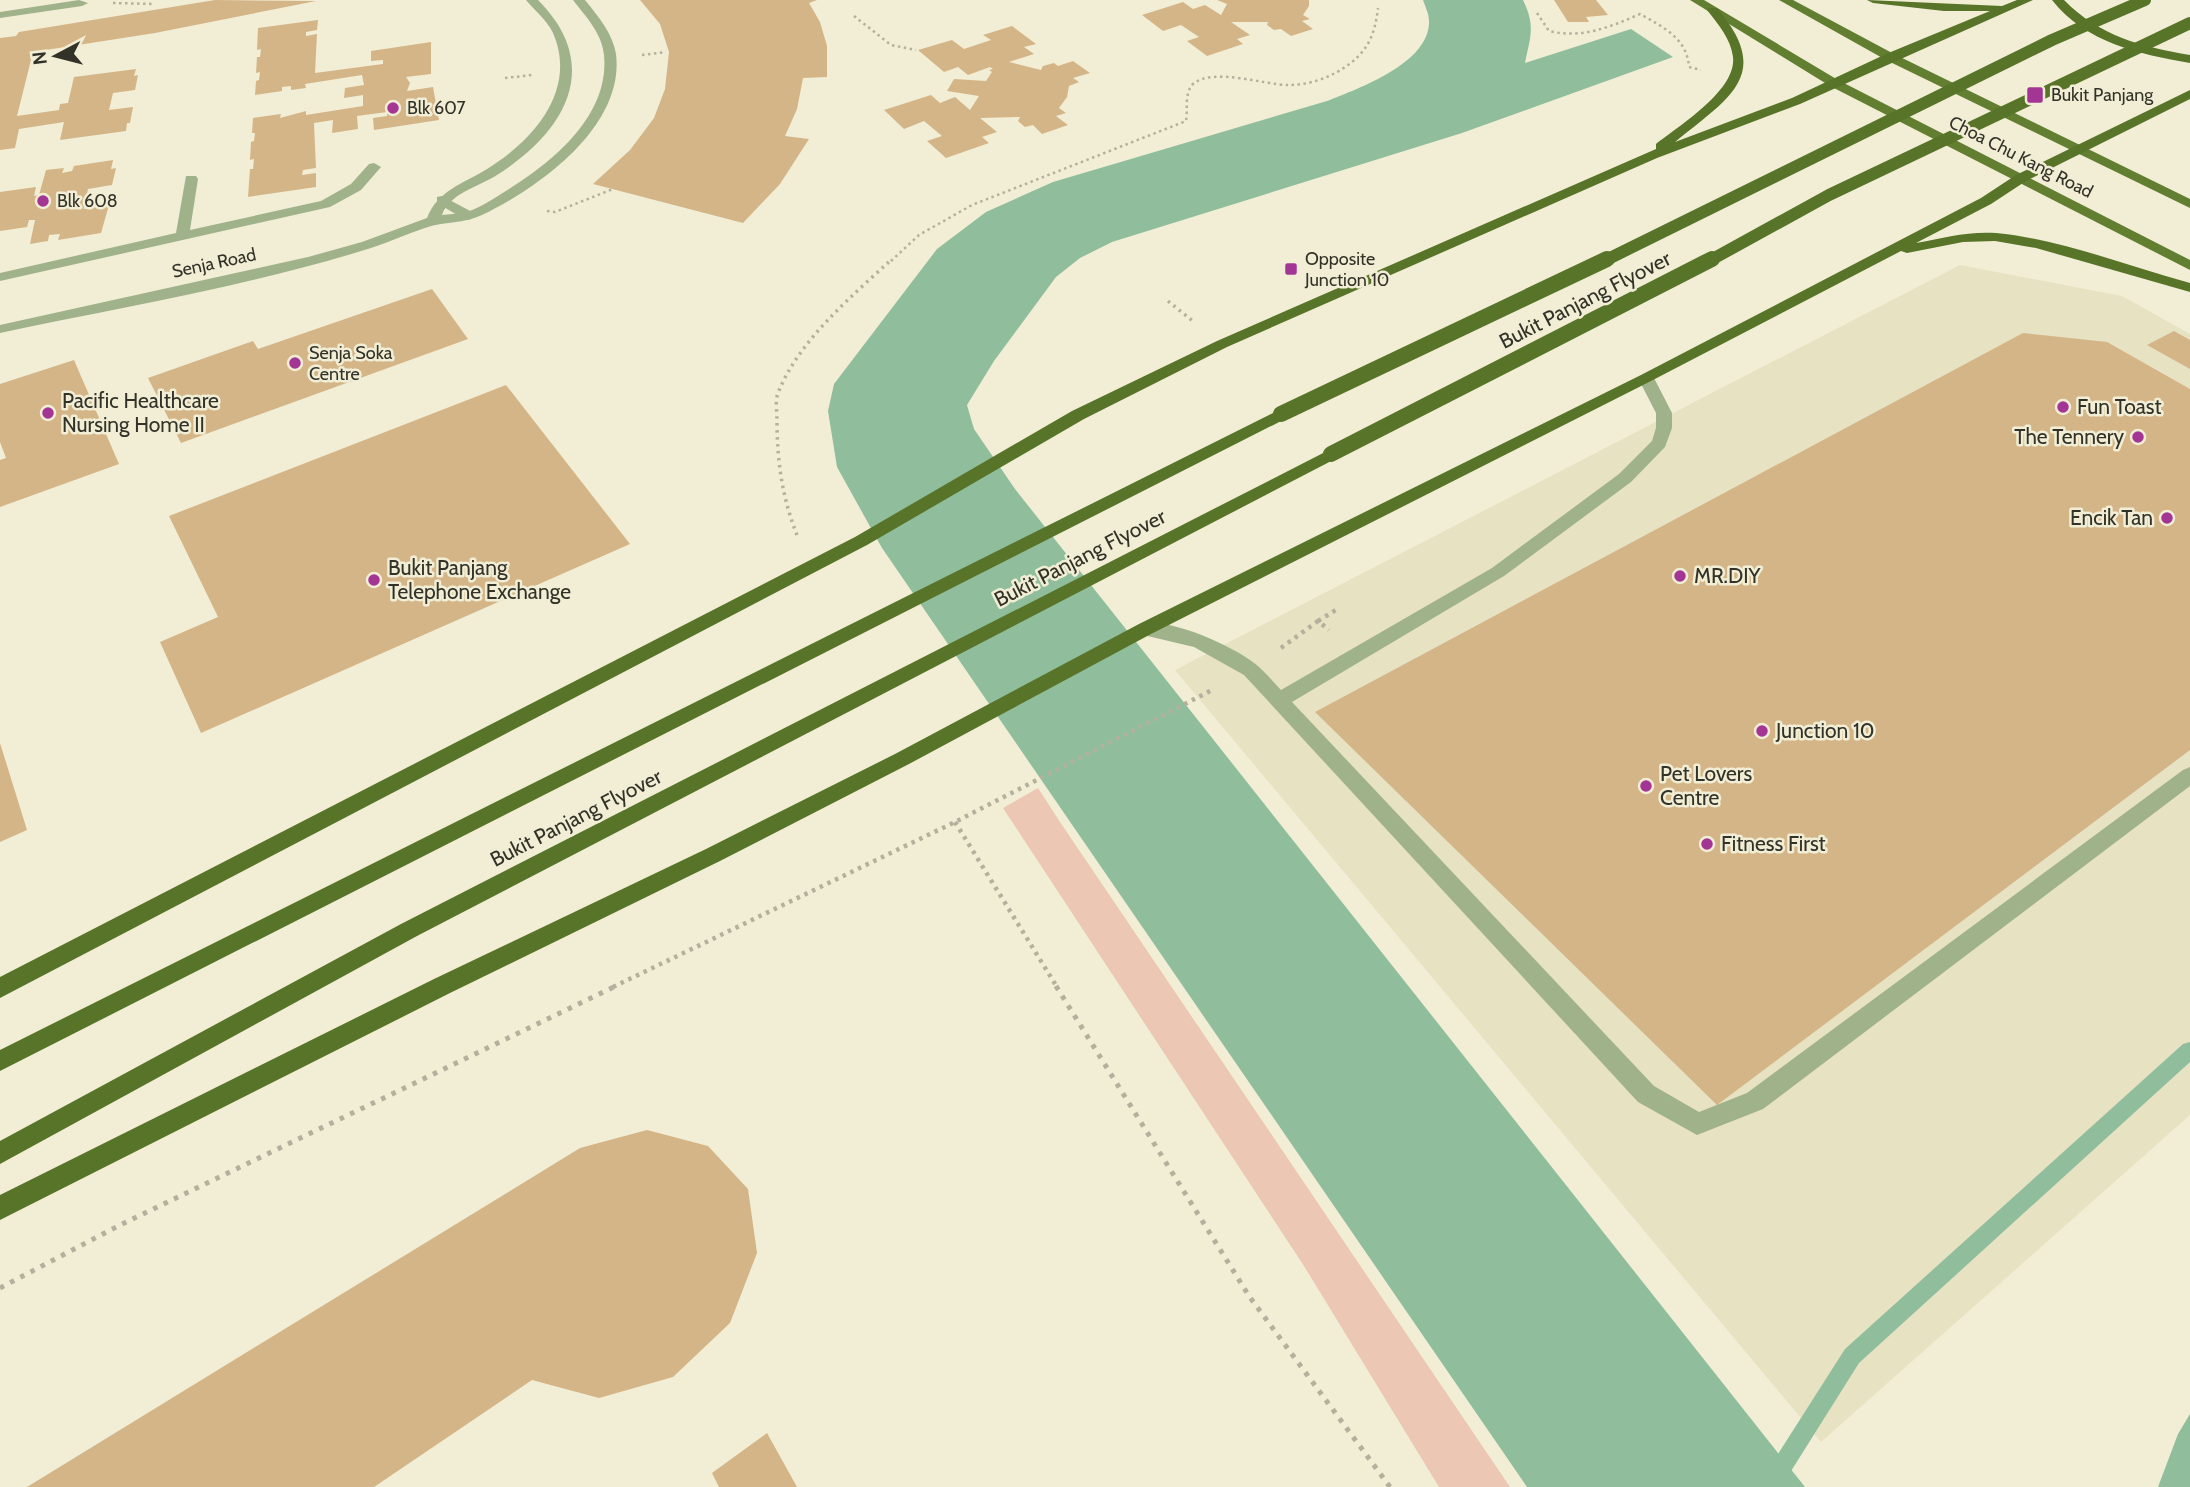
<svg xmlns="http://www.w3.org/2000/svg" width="2190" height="1487" font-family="Cabin,sans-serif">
<rect width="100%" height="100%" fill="#f1eed5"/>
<path fill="#e6e2c2" d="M1960,265l162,31 68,38v781l-369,327 -646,-772z"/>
<path fill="#ebc7b4" d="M1038,788l22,34 450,665h-71l-135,-221 -301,-458z"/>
<path fill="#90be9c" d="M1423,0h100c13,27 7,37 2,63l106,-34 42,28 -211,76 -350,109 -32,16 -24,19 -62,84 -27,44 7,24 41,60 790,998h-278l-645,-939 -45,-81 -9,-56 6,-27 103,-135 49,-37 67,-30 274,-81c32,-13 103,-38 102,-80 0,-7 -4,-15 -6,-21z
M2190,1414v73h-32l20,-53z"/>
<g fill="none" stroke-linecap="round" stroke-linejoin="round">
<path fill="#90be9c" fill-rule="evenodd" d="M2190,1042v20l-331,301 -78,124h-24l88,-138 338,-305z"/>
</g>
<path fill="#d4b588" d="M215,0l101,1 -161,32 -122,19 -16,64 42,-6 1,-6 8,-1 6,-26 62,-8 -2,7 4,-1 -3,15 -22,3 -4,17 24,-3 -3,16h-3l-1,8 -66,9 4,-18 -45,7 -4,19 -15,2v-112l16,-2 3,-4z
M640,0h177l-8,3 11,19 7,24v31l-24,1 -6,31 -12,27 24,3 -29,45 -37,39 -150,-39 37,-34 24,-32 11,-29 4,-37 -9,-28z
M1217,0h92v6l-6,9 7,4 -8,2 11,8 -22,7 -10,-7 -7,1 -7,-5 1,-3h-37l19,13 -13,4 6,5 -36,12 -20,-15 12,-4 -18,-12 -18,6 -21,-16 41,-13 10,7 12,-4 16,10 6,-11z
M1554,0h42l12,15 -22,2 3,5h-21z
M318,20l-1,10 -11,2v4l11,-2 -2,39 68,-9v-4l-12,1v-10l60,-9v32l-25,3 4,6 -3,8 26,-4 6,33 -65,10 -1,-12 14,-2v-4l-30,4 1,13 -26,4 1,-13 -19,3 2,45 -13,2 -1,5 14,-2v14l-68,10 2,-28h3l1,-10 -4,1 1,-18 3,-1 1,-8h-3l1,-15 28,-4 -1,4 26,-7v4l57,-9v-11l-19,3 1,-10 19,-3 -2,-10 -57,9 1,4 -15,2v-4l-9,1v4l-27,4 1,-14 3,-1 1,-8 -4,1 1,-16h3l1,-8 -4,1 1,-22z
M1012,26l24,18 -12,3 10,7 -25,8 32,8 2,-4 11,-3 4,3 15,-5 17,12 -17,5 6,4 -10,4 -2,11 -8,11 7,5 -10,3 12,9 -26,9 -9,-9 -8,2 -7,-6 2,-4 -40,1 17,14 -15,5 7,6 -43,15 -19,-17 15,-5 -18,-15 -20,8 -20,-19 47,-15 9,8 15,-6 15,13 9,-14 -32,-5 7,-12 32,2 6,-9 -3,-2 4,-1 -3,-2 -22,8 -10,-8 -14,5 -26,-22 34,-10 12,9 27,-9 -8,-5z
M113,160l-2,9 5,-1 -4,17 -24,4 -4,20 25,-4 -8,28 -43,7 2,-6 -11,1 -1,6 -18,3 5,-24h-6l-2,7 -27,4v-39l36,-5 -2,9 5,-1 7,-25 18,-2 -2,5 10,-2 2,-5z
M432,289l36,50 -287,104 -33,-65 105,-37 5,8z
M2174,331l16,9v29l-43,-24z
M2023,333l84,9 83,47v361l-473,355 -402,-393z
M74,360l45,104 -119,43v-47l6,-2 -6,-16v-58z
M506,385l124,159 -429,189 -41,-91 58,-25 -49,-101z
M0,743l27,87 -27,12z
M647,1130l61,16 40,43 9,64 -27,70 -57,54 -74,21 -67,-18 -158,107h-347l553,-339z
M767,1433l30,54h-78l-7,-14z"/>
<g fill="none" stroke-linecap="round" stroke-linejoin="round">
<path stroke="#b3b19d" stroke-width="2.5" stroke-dasharray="2.5 3.5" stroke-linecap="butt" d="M113,3l42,1
M1537,13l12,18c33,8 61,-4 91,-17 23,13 47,24 49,53l12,3
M854,16l37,29 25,5
M642,55l24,-3
M505,78l27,-3
M547,211l8,1 58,-23
M891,261l28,-26 53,-30 214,-84c2,-11 -2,-28 7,-37 20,-17 71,1 96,1 20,0 40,-7 56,-18 23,-15 30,-33 33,-59"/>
<path stroke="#b3b19d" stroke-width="3.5" stroke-dasharray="2.5 4.5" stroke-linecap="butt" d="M1168,301l26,21
M797,535c-15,-38 -20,-74 -20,-115 0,-8 -2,-19 1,-27 21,-53 73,-96 114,-134"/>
<path stroke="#b3b19d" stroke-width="4.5" stroke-dasharray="3.5 5" stroke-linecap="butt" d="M1318,621l21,-13
M1281,648l37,-27 11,9
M955,822l102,165
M613,987l342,-165 259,-133"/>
<path stroke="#b3b19d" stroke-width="5" stroke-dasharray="4.5 7" stroke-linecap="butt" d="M1056,986l193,310 141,191
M0,1288l120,-63 496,-239"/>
<path fill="#a0b28a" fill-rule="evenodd" d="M79,0l9,3 -6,3 -82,12v-6z
M374,163l7,4 -20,23 -31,17 -330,74v-8l176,-40 10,-57h10l2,3 -8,51 131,-29 30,-17 18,-20z
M442,196l32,17 2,3 -7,4 -5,-1 -27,-16v-6z
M1646,373l8,5 18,35v15l-7,19 -34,35 -127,94 -212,126 362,384 45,26 48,-19 436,-323 7,-3v19l-427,323 -66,26 -59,-33 -394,-427 -50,-28 -55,-13 -3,-5 3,-5c29,-8 98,23 120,43 8,7 15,16 22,23l211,-122 127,-94 33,-33 4,-13v-15l-18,-35z"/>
<path fill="#a0b28a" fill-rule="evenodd" d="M526,0h12c66,66 27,132 -41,175 -19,12 -47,18 -55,40 7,-1 14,-1 21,-2 13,-3 27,-12 38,-19 48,-29 109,-76 103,-139 -2,-22 -18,-38 -31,-55h12c13,16 28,34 31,54 9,72 -77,134 -134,161 -18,9 -38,6 -57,13 -18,6 -36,14 -54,20 -121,38 -248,59 -371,85v-8l308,-68 54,-15 65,-24c11,-28 36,-34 60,-49 46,-28 91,-79 66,-136 -6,-13 -18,-22 -27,-33z"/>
<path fill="#617e31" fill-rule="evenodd" d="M1690,0h14l134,80 352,180v10l-360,-184z
M1779,0h14l101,54 296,145v9l-304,-148z"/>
<path fill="#587429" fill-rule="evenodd" d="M1867,0l135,6 15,-6h16l-233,104 -143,54 -430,189 -143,72 -217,126 -867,453v-21l855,-440 217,-126 145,-70 439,-192v-5c23,-18 81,-54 77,-87 -2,-18 -15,-33 -26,-47l2,-2h8c57,67 12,90 -42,134l117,-44 94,-44 104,-43h-46l-71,-8z
M2052,0h12c35,36 78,47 126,55v8c-51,-9 -104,-20 -138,-63z
M2190,90v9l-164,82 -35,23 -75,39c26,-5 53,-12 80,-10 64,6 132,33 194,50v9l-154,-44 -41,-7 -32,1 -56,11 -6,-2 -250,130 -500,253 -242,130 -189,97 -270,132 -450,227v-25l434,-216 272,-130 189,-95 244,-130 502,-249 340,-177 35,-23z
M1281,409l6,1 2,4 -2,4 -1287,653v-21z
M1331,449l8,5 -2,4 -920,478 -417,228v-23l401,-217z"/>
<path stroke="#587429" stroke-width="12" d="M1604,261l448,-221 93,-40
M1709,261l120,-66 361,-172"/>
<path stroke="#587429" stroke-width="16" d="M1281,414l326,-155
M1331,454l381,-195"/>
</g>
<g fill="#a33695" stroke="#f1eed5" stroke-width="2.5">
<rect x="2026" y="86" width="18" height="18" rx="3.5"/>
<circle cx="393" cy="108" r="7"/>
<circle cx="43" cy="201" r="7"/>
<rect x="1284" y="262" width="14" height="14" rx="3.5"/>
<circle cx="295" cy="363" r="7"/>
<circle cx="2063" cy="407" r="7"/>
<circle cx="48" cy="413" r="7"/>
<circle cx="2138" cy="437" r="7"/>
<circle cx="2167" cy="518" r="7"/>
<circle cx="1680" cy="576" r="7"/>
<circle cx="374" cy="580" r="7"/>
<circle cx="1762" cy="731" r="7"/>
<circle cx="1646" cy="786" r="7"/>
<circle cx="1707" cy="844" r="7"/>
</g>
<g text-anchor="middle" stroke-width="5" stroke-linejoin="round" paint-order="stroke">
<g font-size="18" fill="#333228" stroke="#f1eed5" text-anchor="start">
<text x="2051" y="101">Bukit Panjang</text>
<text x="407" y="114">Blk 607</text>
<text x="57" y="207">Blk 608</text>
<text x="1305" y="265">Opposite<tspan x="1305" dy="21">Junction 10</tspan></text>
<text x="309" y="359">Senja Soka<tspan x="309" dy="21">Centre</tspan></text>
</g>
<g font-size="18" fill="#333228" stroke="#f1eed5">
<text transform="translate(2021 157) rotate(27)" y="6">Choa Chu Kang Road</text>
<text transform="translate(214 263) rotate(-12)" y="6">Senja Road</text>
</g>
<g font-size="21" fill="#333228" stroke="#f1eed5">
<text transform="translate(1585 300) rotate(-27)" y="7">Bukit Panjang Flyover</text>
<text transform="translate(1080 558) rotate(-27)" y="7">Bukit Panjang Flyover</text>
<text transform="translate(576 818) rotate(-27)" y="7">Bukit Panjang Flyover</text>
</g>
<g font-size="21" fill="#333228" stroke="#f1eed5" text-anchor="start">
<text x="62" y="408">Pacific Healthcare<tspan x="62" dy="24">Nursing Home II</tspan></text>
<text x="2077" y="414">Fun Toast</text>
<text x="2124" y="444" text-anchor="end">The Tennery</text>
<text x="2153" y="525" text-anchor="end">Encik Tan</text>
<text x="388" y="575">Bukit Panjang<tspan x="388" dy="24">Telephone Exchange</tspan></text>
<text x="1694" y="583">MR.DIY</text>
<text x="1776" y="738">Junction 10</text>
<text x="1660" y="781">Pet Lovers<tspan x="1660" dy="24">Centre</tspan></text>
<text x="1721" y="851">Fitness First</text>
</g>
</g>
<g transform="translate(56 56) rotate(263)" stroke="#f1eed5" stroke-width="5" paint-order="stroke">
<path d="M0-5L12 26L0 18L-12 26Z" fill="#333228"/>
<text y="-10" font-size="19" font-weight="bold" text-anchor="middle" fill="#333228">N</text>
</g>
</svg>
